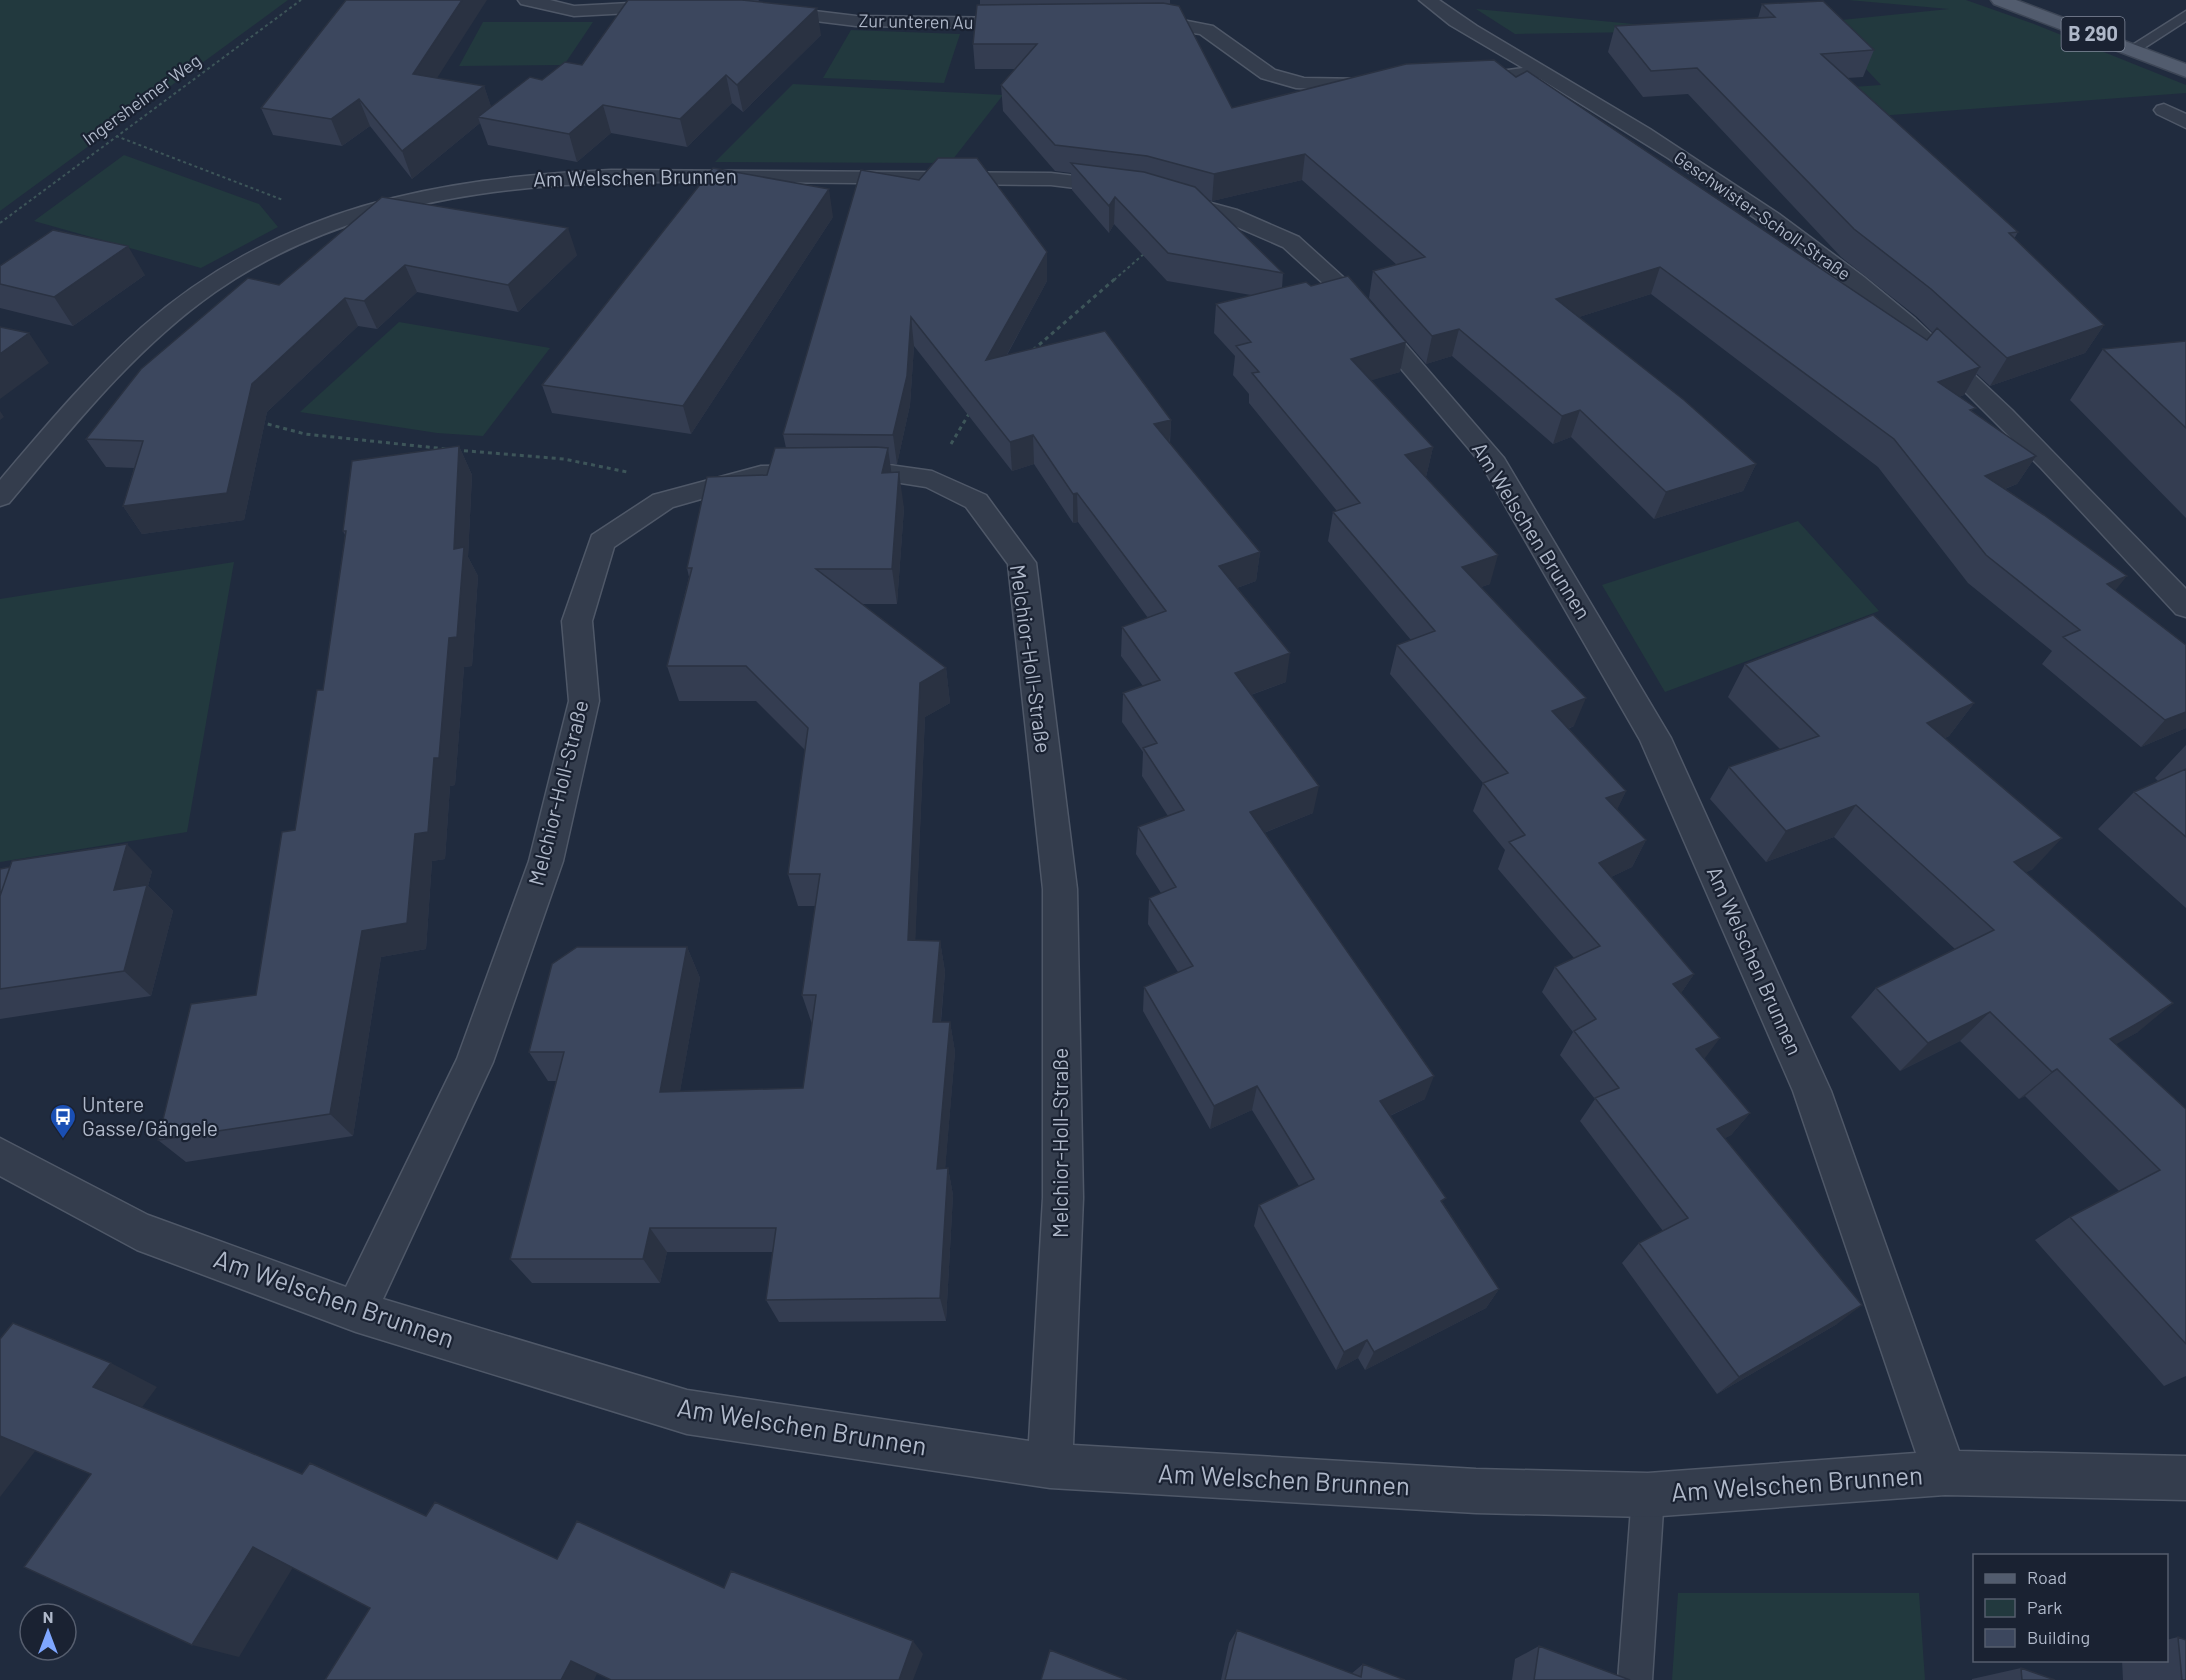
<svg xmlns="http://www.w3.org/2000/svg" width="2186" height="1680" font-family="Barlow,sans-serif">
<rect width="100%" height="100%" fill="#202b3e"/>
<path fill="#22393e" d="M0,0h288l-288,211z
M1848,0h118l68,24 152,61v8l-335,25 -27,-29 57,-4 -59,-63 127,-13z
M1476,9l230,22 -191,3z
M483,22h110l-29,43 -105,1z
M851,30l109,4 -16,49 -121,-5z
M793,84l210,11 -53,68 -235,-1z
M124,155l135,49 19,23 -77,41 -167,-47z
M399,322l151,26 -67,88 -46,-3 -137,-21z
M1798,521l81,90 -214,81 -63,-107z
M234,562l-47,270 -187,30v-263z
M1678,1593h241l6,87h-253z"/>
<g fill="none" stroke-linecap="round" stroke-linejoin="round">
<defs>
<path id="lane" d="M2186,11v10l-48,31h-10l-2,-3z
M1648,1479l12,4 4,12 -12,185h-34l14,-185 4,-12z"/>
<path id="street" d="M518,0h32l24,6 94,-5 9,5 -9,5 -94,5 -53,-12z
M1419,0h20l38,26 173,103 129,85 85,63 51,42 97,91 174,179v28l-10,-3 -135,-146 -94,-94 -100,-88 -52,-40 -127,-88 -129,-80 -69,8 -7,-2 -3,-4 3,-4 60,-8 -73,-43z
M773,6l83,10 165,2 9,5 -9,5 -165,-2 -89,-11 -3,-4z
M1144,16h18l51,10 62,44 29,8 63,1 10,6 -10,6 -71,-3 -35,-10 -61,-44 -62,-9 -3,-4 3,-4z
M2164,104l22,10v14l-29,-14 -3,-4 3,-4z
M611,170l440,3 65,8 8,1 3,5 -3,5 -8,1 -65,-8c-97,-1 -193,-2 -290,-3 -188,-2 -385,-2 -546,110 -81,57 -143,136 -206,211l-9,3v-26c45,-53 90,-107 142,-153 137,-120 293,-149 469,-157z
M1178,194l59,16 62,27 64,58 141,163 167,280 160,353 128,360 227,5v44l-241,-5 -297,22 -172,-4 -426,-25 -363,-54 -331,-102 -219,-82 -137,-74v-38l148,77 198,72 111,-228 72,-198 40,-160 -7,-80 30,-86 61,-40 108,-29 121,-2 50,7 54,24 50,68 41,326 6,309 -10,247 403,24 172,4 268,-20 -123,-362 -153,-351 -160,-278 -133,-157 -64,-58 -62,-27 -51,-15 -3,-5 3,-5zM882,480l44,7 40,20 42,57 35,325v309l-14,243 -342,-51 -304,-91 110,-237 70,-201 36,-160 -7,-80 22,-74 59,-40 88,-25z"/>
<path id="primary" d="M1991,0h25l170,64v13l-192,-73z"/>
</defs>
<use href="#lane" stroke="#4f5868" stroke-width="3"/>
<use href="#street" stroke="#4f5868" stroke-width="3"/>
<use href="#primary" stroke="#3d4656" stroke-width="3"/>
<path stroke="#3d5559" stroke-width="2" stroke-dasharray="3 3" stroke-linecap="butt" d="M116,136l167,64
M0,223l301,-223
M1114,280l31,-27"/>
<path stroke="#3d5559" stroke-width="3" stroke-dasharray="4 4" stroke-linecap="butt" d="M1033,350l83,-72
M260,422l45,12 141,15
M951,444l19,-32
M456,450l108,9 63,13"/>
<use href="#lane" fill="#343d4d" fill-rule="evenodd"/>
<use href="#street" fill="#343d4d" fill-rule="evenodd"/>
<use href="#primary" fill="#525c6e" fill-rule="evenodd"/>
</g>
<path fill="#343d51" d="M628,0h131l-1,2 63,33 -78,77 -11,-9 -45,44 -76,-14 -34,29 -89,-17 -8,-22 -68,56 -42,-53 -28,20 -69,-11 -12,-27 176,-30 47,8 7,21 51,-27 40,-15z
M980,0h190v5l62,103 284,-31 411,263 6,-7 -16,-16 -76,-60 -153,-163 -45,3 -35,-45 7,-26 143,-8 4,-14 112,46 -11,27 -16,1 171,154 -4,7 90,86 -19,28 -95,33 -13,-12 -13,21 -5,2 14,15 63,44 -19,28 -12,5 110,102 71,54v83l-45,19 -99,-83 10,-13 -84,-68 -90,-116 -227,-173 -72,23 177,147 -13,27 -89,28 -83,-82 -18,7 -101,-88 -26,8 -57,-66 4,-27 24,-6 -95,-85 -90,21 -4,-1 75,73 -1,15 118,84 -29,8 62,67 -7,30h-1l65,107 -9,3 93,139 -6,3 58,62 -9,18 29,31 -14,27 -21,10 83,97 -13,19 23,66 46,54 -19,22 -6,3 112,186 -120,70 -95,-131 17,-20 24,-12 -83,-110 15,-22 -35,-44 13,-23 -31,-40 13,-25 19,-9 -76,-89 7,-19 -32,-39 10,-28 -93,-109 7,-29 14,-5 -83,-99 5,-29 4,-1 -88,-108v-9l-16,-19 2,-19 -21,-23 2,-29 35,-9 -84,-14 -53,-57 -5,9 -37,-43 -1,-17 -16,-2 -52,-60 -2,-26 14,-16h-40l-2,-25 7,-39z
M861,170l186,111 -40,74 164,65 -1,23 90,109 -4,29 -19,7 49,94 -35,13 62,118 -49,20 161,266 -35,17 53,87 56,86 -13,19 -121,62 -7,-12 -22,12 -82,-144 5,-21 40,-19 -47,-76 -42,19 -67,-118 1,-24 34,-15 -30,-48 1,-26 12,-5 -25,-39 2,-27 30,-11 -26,-40 1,-24 -21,-30 1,-29 20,-7 -22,-30 1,-29 26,-9 -70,-96 -5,1 -39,-59 -22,7 -98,-125 -4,59 -13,59h-7l1,8 13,36 -7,96h-35l84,64 4,35 -25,14 -10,223 25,1 5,31 -4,50h9l5,30 -10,116h3l5,27 -7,126 -167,1 -13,-22 7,-48h-106l-7,31h-128l-22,-24 46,-178h-8l-19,-29 158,-105 13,31 -20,113 123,-3 9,-64 -10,-29 13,-89h-17l-10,-32 17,-124 -49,-49h-77l-12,-35 22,-89 -2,-9 80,-93 19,-27 -3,-14z
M382,197l195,58 -59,57 -101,-20 -40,37 -19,-3 -91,86 -23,108 -102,14 -19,-28 11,-38 -28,-1 -20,-28 193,-154z
M833,217l-142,217 -139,-21 -10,-28z
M0,266l145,9 -72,51 -73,-18z
M2186,341v177l-116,-118 33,-51z
M459,446l13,29 -4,82 10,19 -6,90 -8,1 -9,118 -5,1 -5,73 -13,2 -6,88 -45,8 -28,179 -167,26 -28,-22 98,-145 39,-165 28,-140 22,-155 -2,-4z
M1745,664l229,39 -25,33 -4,2 88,131 -7,3 112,160 -23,12 71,65v267l-22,10 -129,-146 35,-23 49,-26 -94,-95 -6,3 -59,-58 -60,30 -49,-54 25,-29 79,-39 -121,-112 -68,25 -56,-63 19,-32 51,-18 -52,-52z
M2186,745v163l-88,-79 36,-37 24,-11 -3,-3z
M0,869l152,2 -4,15 25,25 -22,85 -151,23z
M1237,1630l114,44 12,-10 42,16h-184l8,-37z
M2178,1637l8,43h-63l-1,-20h44v-20z
M1539,1646l91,34h-118l3,-21z
M2021,1668l34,12h-83v-1z"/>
<path fill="#2a3242" d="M462,0h25l-64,100 -10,-26z
M817,8l4,27 -78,77 -6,-27z
M726,75l6,28 -45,44 -7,-28z
M484,86l9,26 -15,5 2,6 -68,56 -10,-28z
M359,99l11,27 -28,20 -11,-27z
M603,105l8,28 -34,29 -8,-28z
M1305,154l-3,26 -90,21 2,-27z
M829,189l4,28 -142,217 -8,-28z
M1115,197l-1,27 -5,9v-27z
M568,228l9,27 -59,57 -10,-27z
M128,246l17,29 -72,51 -19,-29z
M1047,252v29l-59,108 -2,-29z
M405,265l12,27 -40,37 -13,-28z
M1660,267l-9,27 -103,33 8,-28z
M345,298l13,28 -91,86 -23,108 -102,14 -19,-28 129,-122z
M911,317l3,29 -4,59 -13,59 -4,-29z
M2104,325l-19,28 -95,33 17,-28z
M1459,329l-7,27 -26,8 6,-28z
M29,333l20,30 -49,36v-45z
M1406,342l-6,30 -54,16 5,-29z
M1980,367l-16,28 -41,14 15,-27z
M1580,410l-9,27 -18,7 9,-28z
M0,411l4,6 -4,3z
M1171,420l-2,29 -15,-25z
M1033,435l1,29 -22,7 -2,-29z
M459,446l13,29 -4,82 10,19 -6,90 -8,1 -9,118 -5,1 -5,73 -13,2 -6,88 -45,8 -28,179 -23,-22 32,-183 53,-97 19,-76 20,-209z
M1433,447l-7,30 -28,8 7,-30z
M888,448l5,36 -11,-11z
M2036,456l-19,28 -50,19 18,-27z
M1756,464l-13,27 -89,28 12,-27z
M899,472l5,36 -7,96 -5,-35z
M1077,493l1,29 -5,1v-29z
M1260,552l-4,29 -39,14 2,-29z
M1498,555l-8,29 -36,12 8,-29z
M2127,576l-22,27 2,-19z
M1290,653l-4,29 -55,20 4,-29z
M946,668l4,35 -25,14 -11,254 -6,-31 12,-257z
M1586,698l-12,28 -33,13 11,-28z
M1974,703l-25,33 -45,19 23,-32z
M2186,712v16l-45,19 24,-27z
M1319,786l-6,27 -67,27 4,-28z
M1626,791l-13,27 -7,-20z
M1856,805l-22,32 -68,25 20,-31z
M2062,838l-29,31 -46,24 27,-31z
M1646,840l-14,27 -46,22 13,-26z
M127,844l25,27 -4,15 25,25 -22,85 -27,-25 -10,-81z
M940,941l5,31 -7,80 -5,-30z
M687,947l13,31 -25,142 -15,-28z
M1694,974l-17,25 -4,-15z
M2173,1003l-35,29 -62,35 34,-28z
M1990,1012l-30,29 -60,30 28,-28z
M950,1022l5,30 -12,143 -6,-26z
M1720,1038l-18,24 -6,-13z
M2057,1069l-32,27 -6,3 33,-27z
M1434,1076l-9,23 -53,25 8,-23z
M1257,1086l-5,24 -42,19 4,-23z
M1750,1113l-19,22 -32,17 18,-23z
M948,1168l5,27 -7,126 -6,-23z
M650,1228l17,24 -7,31 -17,-24z
M1499,1289l-13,19 -121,62 9,-18z
M1862,1305l-25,19 -120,70 22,-17z
M1367,1340l-9,18 -22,12 8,-18z
M111,1363l46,24 -17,23 -47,-23z
M0,1435l36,15 -36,47z
M253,1547l42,17 -56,93 -47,-12z
M913,1641l10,13 -10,26h-14z
M571,1661l27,11 -4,8h-33z"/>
<path fill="#3c475e" stroke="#2a3242" stroke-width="1.5" d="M346,0h116l-49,74 71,12 -82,65 -43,-52 -28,20 -70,-11z
M628,0h114l75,8 -80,77 -11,-10 -46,44 -77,-14 -34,29 -91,-17 52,-40 12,3 23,-18 17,3z
M1823,1l51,49 -53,4 197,178 -9,1 95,92 -97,33 -76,-69 -77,-60 -157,-161 -46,3 -36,-45 160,-9 -13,-13z
M1163,3l16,3 53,102 174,-44 88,-4 22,17 11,-6 400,269 10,-12 43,39 -42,15 38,26 -6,2 66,46 -51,20 59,39 83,61 -20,8 79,61v67l-21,8 -102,-83 17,-7 -94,-75 -92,-116 -234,-172 -104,32 128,101 72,64 -90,28 -86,-82 -18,6 -103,-87 -27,7 -59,-65 52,-14 -120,-103 -91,20 -67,-18 -92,-11 -54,-60 36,-41h-64l4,-39z
M938,158h39l70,94 -61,108 119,-29 66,89 -17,4 106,128 -41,14 71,87 -55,20 84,113 -69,26 184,264 -54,25 66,97 -5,3 58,88 -125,63 -7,-12 -23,12 -85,-147 55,-26 -57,-93 -43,20 -70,-119 49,-21 -44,-68 27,-11 -38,-60 46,-17 -41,-62 14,-5 -34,-50 37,-13 -38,-53 44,-16 -89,-118 -4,1 -40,-59 -23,7 -99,-125 -4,59 -14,59 -110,-1 78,-264 58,10z
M1071,163l73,9 51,15 88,86 -115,-20 -53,-56 -6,9z
M713,168l116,21 -146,217 -141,-21z
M382,197l186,31 -60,57 -103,-20 -41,36 -19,-3 -93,86 -25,109 -104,13 20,-65 -57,-2 55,-70 107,-91 31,7z
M53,230l75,16 -74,51 -54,-13v-18z
M1348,276l58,66 -55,17 82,88 -28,8 93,100 -36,12 124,131 -34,13 74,80 -20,7 40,42 -47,23 95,111 -21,10 47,54 -24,11 54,64 -33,16 145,176 -123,72 -100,-134 49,-25 -93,-120 24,-10 -45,-57 22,-12 -41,-52 45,-21 -91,-104 16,-7 -42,-52 25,-10 -111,-128 38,-14 -102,-119 27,-9 -108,-130 7,-1 -23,-26 15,-4 -35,-38 90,-22 5,4z
M0,327l29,6 -29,21z
M2186,341v87l-83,-79z
M459,446l-5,103 10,-2 -7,90 -8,1 -10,120h-5l-6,74 -13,2 -8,89 -45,8 -32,183 -172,26 33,-136 65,-9 26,-163 13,-2 22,-140h6l23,-159h-3l9,-70z
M876,447l12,1 -6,25 17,-1 -7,97h-76l130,99 -26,15 -12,257 32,1 -7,81h17l-13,147 11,-1 -8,130 -174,2 10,-72h-126l-7,31h-133l54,-207h-35l23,-88 25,-17h110l-27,145 143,-4 13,-93h-14l18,-121h-32l20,-146 -62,-62h-79l25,-98h-5l20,-91 60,-2 8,-27z
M1873,615l101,88 -47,20 135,115 -48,24 159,141 -63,36 76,70v235l-116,-127 90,-47 -103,-101 -5,3 -62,-60 -62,31 -52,-55 118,-58 -138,-125 -70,26 -57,-64 90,-31 -74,-72z
M2186,769v68l-52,-45z
M127,844l-13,46 33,-5 -23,86 -124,18v-93l12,-35z
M10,867l-10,29v-27z
M13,1323l98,40 -18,24 209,87 8,-11 116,53 9,-14 122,57 20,-38 147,67 7,-17 182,70 -14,39h-288l-40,-19 -10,19h-236l45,-72 -117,-61 -61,98 -168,-78 67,-93 -91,-38v-97z
M1237,1630l124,47 2,-13 42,16h-180z
M2178,1637l8,3v40h-4z
M1539,1646l91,34h-96z
M1050,1650l77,30h-86z
M2021,1668l34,12h-33z"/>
<defs>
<symbol id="bus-pin" viewBox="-11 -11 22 30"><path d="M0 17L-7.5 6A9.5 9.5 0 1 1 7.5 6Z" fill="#1a4fb4" stroke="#1a2232"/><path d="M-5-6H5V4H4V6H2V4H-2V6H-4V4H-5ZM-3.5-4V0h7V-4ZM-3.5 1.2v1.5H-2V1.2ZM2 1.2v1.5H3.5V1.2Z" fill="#fff"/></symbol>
</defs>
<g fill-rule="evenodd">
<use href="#bus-pin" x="48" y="1102" width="30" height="40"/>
</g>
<g text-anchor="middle" stroke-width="4.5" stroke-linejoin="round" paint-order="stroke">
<g font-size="18" fill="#afb8c9" stroke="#1a2232">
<text transform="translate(916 22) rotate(1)" y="6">Zur unteren Au</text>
<text transform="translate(142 100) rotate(-36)" y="6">Ingersheimer Weg</text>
<text transform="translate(1762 216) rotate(35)" y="6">Geschwister-Scholl-Straße</text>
</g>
<rect fill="#1a2232" stroke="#828b9c" stroke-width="1.5" x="2061.5" y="17" width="63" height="34" rx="4.5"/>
<g font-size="20" font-weight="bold" fill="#afb8c9">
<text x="2093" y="41">B 290</text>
</g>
<g font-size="21" fill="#afb8c9" stroke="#1a2232">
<text transform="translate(635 178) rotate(-1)" y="7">Am Welschen Brunnen</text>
<text transform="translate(1531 531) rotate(58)" y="7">Am Welschen Brunnen</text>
<text transform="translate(1030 659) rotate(82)" y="7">Melchior-Holl-Straße</text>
<text transform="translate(559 793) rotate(-76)" y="7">Melchior-Holl-Straße</text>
<text transform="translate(1754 961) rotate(66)" y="7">Am Welschen Brunnen</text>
<text transform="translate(1061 1143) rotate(-90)" y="7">Melchior-Holl-Straße</text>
</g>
<g font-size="21" fill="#afb8c9" stroke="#1a2232" text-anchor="start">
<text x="82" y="1112">Untere<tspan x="82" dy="24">Gasse/Gängele</tspan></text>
</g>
<g font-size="26" fill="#afb8c9" stroke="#1a2232">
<text transform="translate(334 1299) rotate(19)" y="9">Am Welschen Brunnen</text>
<text transform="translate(802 1427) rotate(9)" y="9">Am Welschen Brunnen</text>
<text transform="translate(1284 1480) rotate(3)" y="9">Am Welschen Brunnen</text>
<text transform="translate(1797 1484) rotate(-4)" y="9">Am Welschen Brunnen</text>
</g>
</g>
<rect x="1973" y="1554" width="195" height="108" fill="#1a2232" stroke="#565e6e" stroke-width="1.5"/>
<rect x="1985" y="1574" width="30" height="9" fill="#525c6e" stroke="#565e6e" stroke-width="1.5"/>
<text x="2027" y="1584" font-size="18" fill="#afb8c9">Road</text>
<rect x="1985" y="1599" width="30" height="18" fill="#22393e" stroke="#565e6e" stroke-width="1.5"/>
<text x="2027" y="1614" font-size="18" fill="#afb8c9">Park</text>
<rect x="1985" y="1629" width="30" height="18" fill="#3c475e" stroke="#565e6e" stroke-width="1.5"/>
<text x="2027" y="1644" font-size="18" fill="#afb8c9">Building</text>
<g transform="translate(48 1632)"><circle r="28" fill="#1a2232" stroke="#565e6e" stroke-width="1.5"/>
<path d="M0-4.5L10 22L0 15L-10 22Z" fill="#7fa7ff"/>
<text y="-9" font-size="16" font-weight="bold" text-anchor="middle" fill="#afb8c9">N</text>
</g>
</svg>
